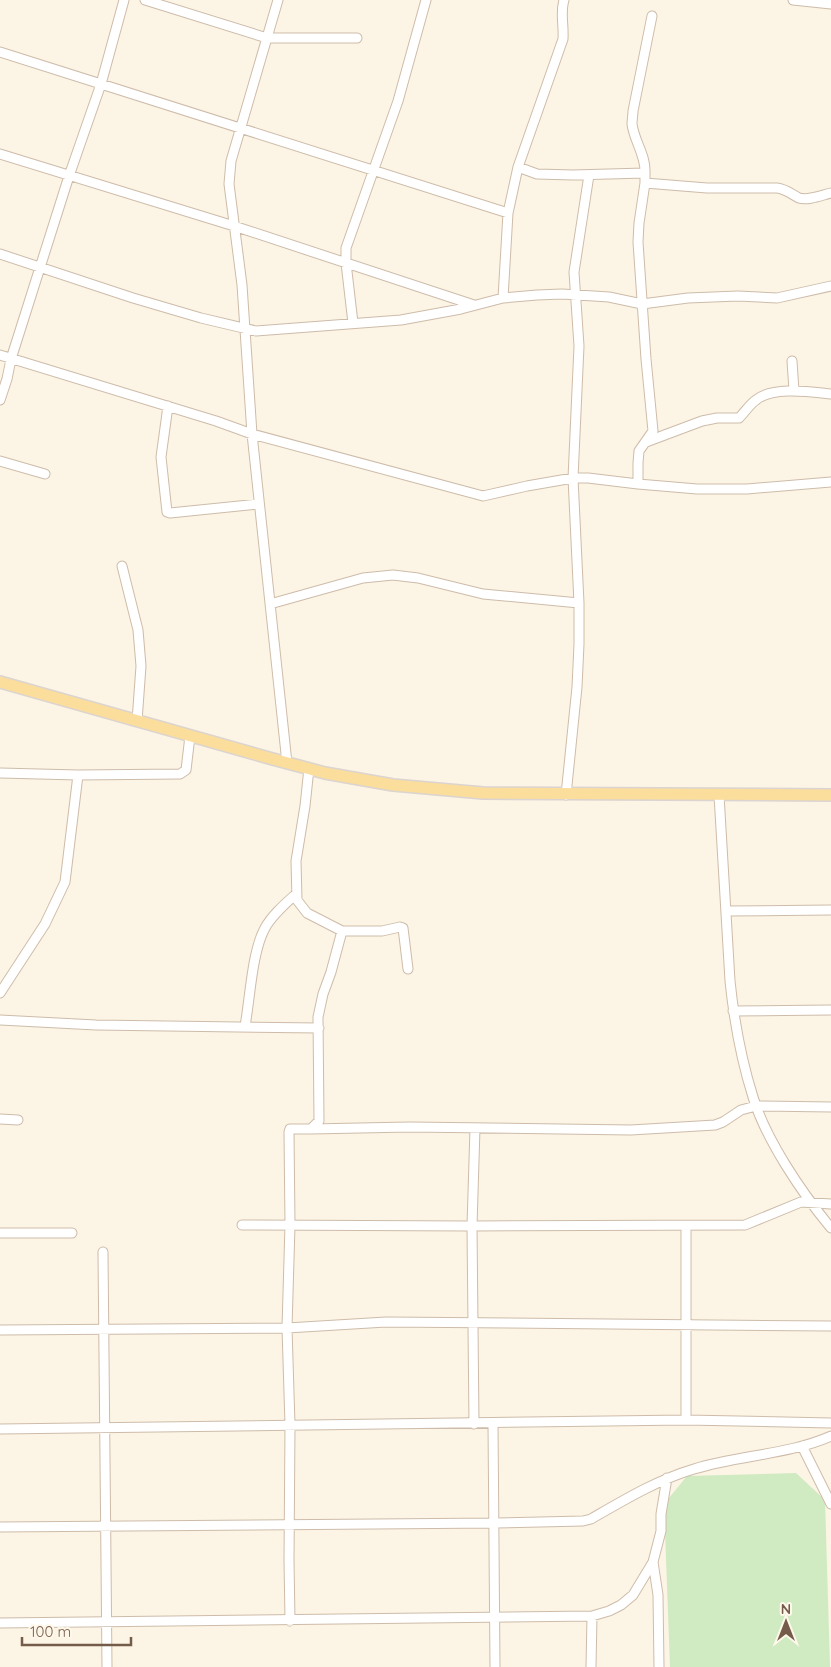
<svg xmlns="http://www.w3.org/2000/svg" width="831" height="1667" font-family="Quicksand,sans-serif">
<rect width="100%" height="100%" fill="#fcf4e4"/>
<path fill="#d0eac2" d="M796,1473l29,27 5,167h-160l-6,-163 23,-28z"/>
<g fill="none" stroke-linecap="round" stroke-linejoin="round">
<defs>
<path id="minor" d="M145,0l122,38h90
M278,0l-47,161 -2,23 13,101 10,149 35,329
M793,0l38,4
M0,52l508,161
M0,154l234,72 240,79
M518,167l19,7 36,1 72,-2v10l62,5h70c9,1 14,6 22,10 9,3 23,-3 32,-5
M645,173c1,-18 -11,-32 -13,-49 0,-4 1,-9 1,-13l19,-95
M0,254l133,44 68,20 55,13 145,-11 60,-11 42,-11 34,-3 25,-1 47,3 33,7 46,-6 50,-2 39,2 54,-12
M503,298l5,-85 10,-46 45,-128c1,-14 -3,-26 1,-39
M353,323l-7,-60v-15l52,-147 28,-101
M0,355l216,66 36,13 231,62 44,-10 46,-8h15l50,6 59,5h50l84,-7
M792,361l2,30
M0,400l7,-21 4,-20 58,-183 32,-92 23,-84
M168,406l-7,51 6,55 3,1 89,-9
M646,442l56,-21 15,-3h22c6,-6 11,-14 17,-18 17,-14 55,-8 75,-6
M0,461l45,13
M638,484v-21l1,-12 14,-20 -7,-72 -8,-117 1,-19 6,-40
M122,566l16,64 3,36 -4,55
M270,604l93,-26 30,-3 25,3 65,16 96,9
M309,768l-4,38 -9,55 1,39 10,13 35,18h40l18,-4 3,1 5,41
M0,773l78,2 102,-1 6,-4 4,-34
M566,795l11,-108 2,-43v-41l-6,-125 6,-132 -5,-74 15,-97
M719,795l11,186c4,39 11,78 23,116 13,43 49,96 78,131
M726,911l105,-1
M0,993l45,-69 20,-42 13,-107
M733,1011l98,-1
M0,1020l96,5 223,3
M245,1026c5,-27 7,-75 20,-98 7,-13 20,-24 31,-34
M0,1119l18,1
M311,1129l98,-2 222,3 84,-5 8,-3 18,-12 15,-4 75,1
M242,1225l230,1 273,-1 56,-23 30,2
M686,1226v194
M0,1233h72
M103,1252l4,415
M0,1330l287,-2 99,-6 445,4
M493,1423l2,244
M474,1424l-2,-198 3,-98
M0,1429l686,-9 145,3
M802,1446l29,58
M0,1527l495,-4 88,-2 8,-2c33,-19 66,-39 103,-50 45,-14 94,-14 137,-33
M653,1562l5,33 1,72
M290,1621l-1,-61 1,-135 -3,-97 3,-103 -1,-93 1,-3h21l8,-8 -1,-104 5,-23 8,-22 11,-41
M0,1623l592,-7 17,-5 12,-6 12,-10 20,-33 8,-31v-17l6,-36
M591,1667l1,-51"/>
<path id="major" d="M0,682l269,76 56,15 68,12 90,8 348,2"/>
</defs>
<use href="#minor" stroke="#cebcaa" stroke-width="11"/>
<use href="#major" stroke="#dbd4d0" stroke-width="14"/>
<use href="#minor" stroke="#fff" stroke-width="9"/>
<use href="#major" stroke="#fbdd9c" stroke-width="11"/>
</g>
<g transform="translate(786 1622)" stroke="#fff8ea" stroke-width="4" paint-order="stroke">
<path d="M0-4L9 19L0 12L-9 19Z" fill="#755b49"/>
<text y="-8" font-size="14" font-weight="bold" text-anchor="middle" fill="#755b49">N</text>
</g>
<path d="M22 1637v8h109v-8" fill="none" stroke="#755b49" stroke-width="2.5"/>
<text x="30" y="1637" font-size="15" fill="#755b49" stroke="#fff8ea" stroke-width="4" paint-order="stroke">100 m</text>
</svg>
